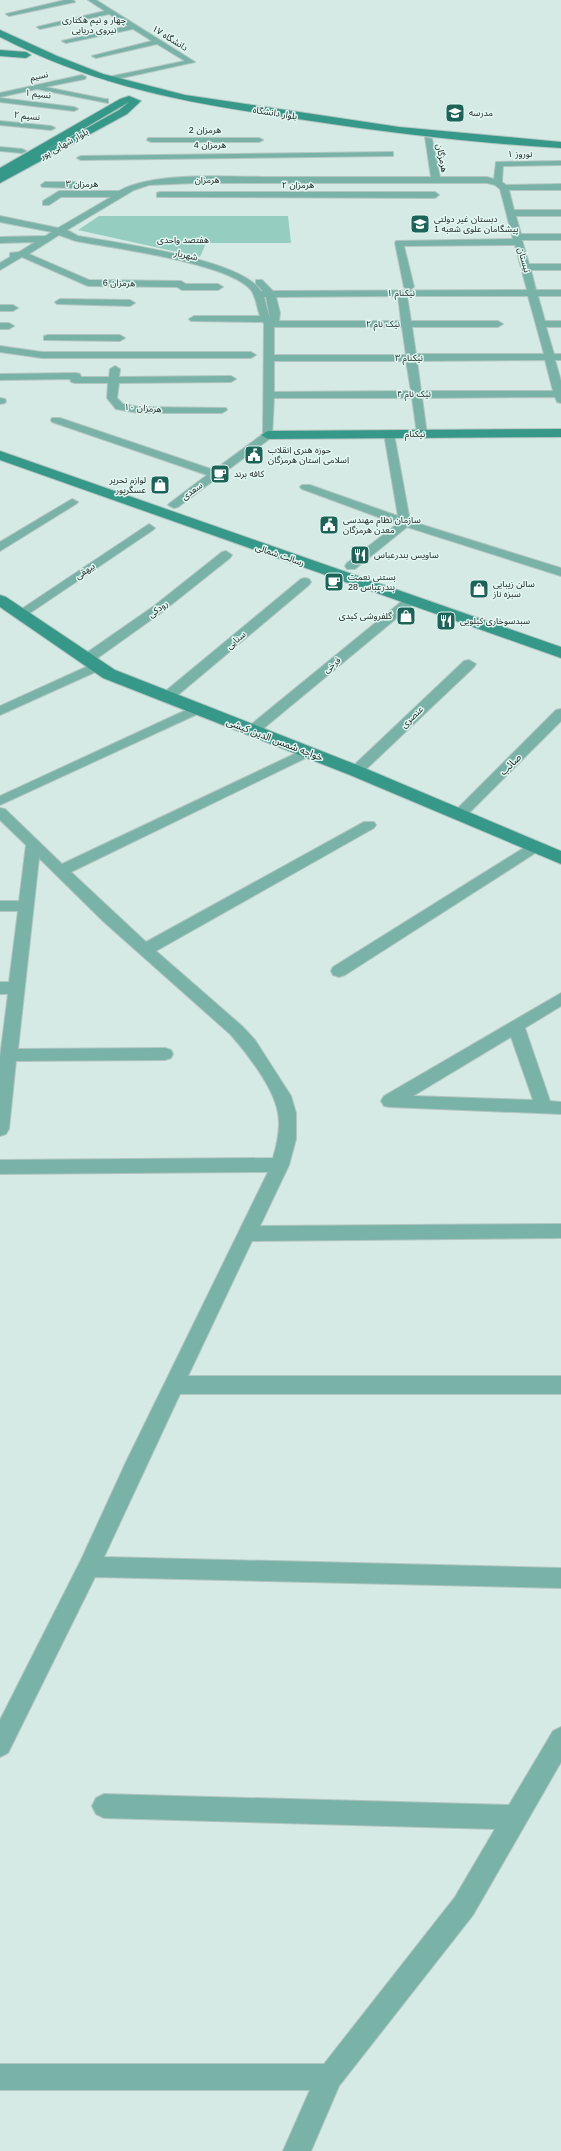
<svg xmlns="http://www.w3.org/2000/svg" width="561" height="2151" font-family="Helvetica,'Noto Sans Arabic',sans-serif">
<rect width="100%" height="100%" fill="#d5eae5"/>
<path fill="#95cdc1" d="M99,216h189l3,27h-85l-6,14 -122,-27z"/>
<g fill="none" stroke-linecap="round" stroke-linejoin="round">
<defs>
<path id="street" d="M65,0h8l2,2 -66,14 -3,-2z
M88,0h8l99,62 -87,19v-4l77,-16 -28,-17 -61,14 -4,-2 60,-15 -19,-12 -67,14 -4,-2 66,-15 -19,-12 -69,15 -3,-2 68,-16z
M82,75l4,2 -1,2 -40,8 60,12h3v4l-71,-14 -37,8v-4z
M0,98l74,9 4,2 -4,2 -74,-9z
M0,121l51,5 4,2 -4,2 -51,-5z
M425,137l7,2 8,38h47l7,2 2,-17 65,-1v4l-58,1 -1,16 4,3 55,-1v6h-52l5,20h47v6h-45l5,18h40v6h-39l7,24h32v6h-30l5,20h25v6h-23l7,25h16v6h-15l8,27h7v6h-6l6,21v22l-4,-1 -2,-5 -133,1 5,36 -5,3 -5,-3 -5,-36h-138l-2,39 -94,70 -4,1 -6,-3 2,-2 37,-28 -155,-53 -1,-2 1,-2h8l154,52 49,-36 1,-110 -1,-2 -72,-1 -2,-2 5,-3h66c-3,-8 -4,-19 -9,-26 -22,-27 -138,-42 -175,-49l-17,-6 -30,19 60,26 92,1 5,3h32l5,3 -5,3h-36l-5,-3 -89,-1 -66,-29 -22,13v-7l10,-6v-4l9,-1 16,-10 -35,1v-6l45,-1 7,-4 -52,-10v-6l58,12 53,-31h-50l-12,8h-6v-4l16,-10h60c35,-20 110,-14 151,-14 53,0 107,0 161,0zM196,183h291l8,2 5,4 13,50 -117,2 -1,2 9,44 5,3 5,-3 -10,-41 111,-1 12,45 -254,1 -11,-11h-6v4l7,7h-2c-20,-32 -144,-48 -183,-55l-11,-6 67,-40 15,-5zM398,296l3,25h-122l1,-8 -4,-16zM407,296h121l16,58h-128l-4,-27h86l5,-3 -5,-3h-87zM264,297h2l4,22zM274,327h128l4,28h-132zM545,360l8,31h-132l-4,-30zM274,361h132l5,30 -137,1z
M148,138h111l4,2 -4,2h-108l-4,-2z
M0,147l22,2 4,2 -4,2 -22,-2z
M393,152v4h-3l-309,4 -4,-2 4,-2z
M45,182h30l4,3 -4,3 -33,-1 -1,-2z
M160,192h275l4,3 -4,3 -278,-1v-4z
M60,299l70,1 5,3 -5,3 -73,-2 -2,-2z
M0,305h13l5,3 -5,3h-13z
M0,323h9l5,3 -5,3h-9z
M48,335h72l5,3 -5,3 -76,-1v-4z
M0,346l42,6h209l5,3 -5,3h-209l-42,-6z
M115,366l5,3 -1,8 112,-1 5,3 -5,3 -112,1 -2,15 6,6 16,3 87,1 1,2 -5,3h-83l-23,-4 -9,-11 1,-15h-33l-4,-1 -1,-3 -70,1v-6h2l74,-1 4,1 1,3h28l1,-8z
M0,398l5,1 1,2 -1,2 -5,1z
M389,431l5,3 16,87 151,47v8l-154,-49 -52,42h-8l-2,-3 2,-3 50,-39 -95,-35 -2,-2 2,-2h8l88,31 -14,-82z
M72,499l6,3 -2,2 -76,47v-9z
M149,524l6,4 -2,2 -129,87h-8l-2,-3z
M226,551l6,4 -2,3 -68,54 -70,50h-10l-1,-3 1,-3 72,-50 68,-54z
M305,578l4,1 2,3 -2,3 -137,115h-10l-2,-3 2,-3 139,-115z
M411,596l6,4 -2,3 -157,130h-10l-2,-3 2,-3 159,-130z
M469,660l7,4 -2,3 -113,107h-10l-2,-3 2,-3 113,-107z
M97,662l7,4 -2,3 -102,46v-9z
M197,705l5,1 2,3 -2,3 -202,93v-9z
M561,709v12l-97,97h-10l-2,-3 2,-3 102,-102z
M307,748l7,4 -2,3 -241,117 75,70 218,-120h10l2,3 -2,3 -218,123 86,75 13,14 36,56 5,17v26l-7,26 -29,61 301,-2v14l-309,3 -64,135h373v18h-381l-76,163 457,11v20l-466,-11 -87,176 -8,4v-37l81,-160 46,-100 141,-288 -268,2v-14l273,-2c4,-14 8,-30 5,-45 -4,-25 -31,-60 -48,-79l-126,-112 -65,-64 -21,191 147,-1 6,2 2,4 -2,4 -6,2 -149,1 -7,68 -3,5 -6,2v-79l8,-63h-8v-12h9l9,-71h-18v-10h19l7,-56 -26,-25v-12l5,1 57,55z
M535,842l5,2 2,3 -2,3 -195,125 -6,2 -6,-2 -2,-4 2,-4 197,-123z
M561,993v13l-36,22 25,73 11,1v12l-171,-7 -6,-1 -3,-5 3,-5zM511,1037l22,63 -120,-4z
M561,1727v35l-88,153 -134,171 -28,65h-28l27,-61h-310v-26h324l131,-167 40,-68 -391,-11 -8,-4 -4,-8 4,-8 8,-4 405,11 44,-74z"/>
<path id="secondary" d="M0,30l57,26 46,18 82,21 214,32 162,15v6c-86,-5 -171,-15 -256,-28 -111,-16 -204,-31 -305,-83z
M0,50l26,2 5,3 -5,3 -26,-2z
M129,96l12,5 -14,13 -127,69v-15l120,-69zM129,102l-10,8 -77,43z
M561,429v8l-293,2 -7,-4 7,-4z
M0,451l561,196v11l-561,-198z
M0,595l6,2 109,73 247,97 199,84v13l-211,-89 -247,-97 -103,-71z"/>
</defs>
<use href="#street" stroke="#b3c5c1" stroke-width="2"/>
<use href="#secondary" stroke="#b3c5c1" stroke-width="2"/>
<use href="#street" fill="#79b2a6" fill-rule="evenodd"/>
<use href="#secondary" fill="#369888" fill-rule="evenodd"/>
</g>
<defs>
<symbol id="school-square" viewBox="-11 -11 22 22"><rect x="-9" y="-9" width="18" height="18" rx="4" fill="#1c6458" stroke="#e2f7f2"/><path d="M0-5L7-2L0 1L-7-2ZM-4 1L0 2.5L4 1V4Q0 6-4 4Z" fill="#fff"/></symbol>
<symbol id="civic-square" viewBox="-11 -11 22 22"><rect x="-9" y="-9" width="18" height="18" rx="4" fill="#1c6458" stroke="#e2f7f2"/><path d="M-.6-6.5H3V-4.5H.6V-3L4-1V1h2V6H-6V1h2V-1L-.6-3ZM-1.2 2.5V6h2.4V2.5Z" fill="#fff"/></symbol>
<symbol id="cafe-square" viewBox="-11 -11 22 22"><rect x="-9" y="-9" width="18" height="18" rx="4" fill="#1c6458" stroke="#e2f7f2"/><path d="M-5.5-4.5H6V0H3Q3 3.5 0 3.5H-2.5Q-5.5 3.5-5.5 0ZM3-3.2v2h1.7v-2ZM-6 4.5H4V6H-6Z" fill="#fff"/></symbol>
<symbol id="shop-square" viewBox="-11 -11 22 22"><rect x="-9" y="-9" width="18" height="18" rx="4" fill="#1c6458" stroke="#e2f7f2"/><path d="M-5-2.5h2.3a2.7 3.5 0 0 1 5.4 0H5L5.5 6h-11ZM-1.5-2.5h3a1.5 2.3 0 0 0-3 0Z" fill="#fff"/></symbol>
<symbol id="restaurant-square" viewBox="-11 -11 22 22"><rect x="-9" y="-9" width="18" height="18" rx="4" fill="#1c6458" stroke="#e2f7f2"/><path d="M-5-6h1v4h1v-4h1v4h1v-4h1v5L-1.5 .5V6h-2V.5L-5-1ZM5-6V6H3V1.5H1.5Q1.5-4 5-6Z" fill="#fff"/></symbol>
</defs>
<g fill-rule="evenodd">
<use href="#school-square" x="444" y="102" width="22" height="22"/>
<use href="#school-square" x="409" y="213" width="22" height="22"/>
<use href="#civic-square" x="243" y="444" width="22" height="22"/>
<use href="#cafe-square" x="209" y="463" width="22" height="22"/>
<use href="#shop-square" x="149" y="474" width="22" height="22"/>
<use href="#civic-square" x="318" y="514" width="22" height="22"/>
<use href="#restaurant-square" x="349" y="544" width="22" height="22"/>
<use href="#cafe-square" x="323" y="571" width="22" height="22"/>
<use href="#shop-square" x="468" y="578" width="22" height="22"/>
<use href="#shop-square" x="395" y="605" width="22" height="22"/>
<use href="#restaurant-square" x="435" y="610" width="22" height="22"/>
</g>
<g text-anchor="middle" stroke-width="3" stroke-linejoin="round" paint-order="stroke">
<g font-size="9" fill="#171f1d" stroke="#e2f7f2">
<text x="94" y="23">چهار و نیم هکتاری<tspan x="94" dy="10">نیروی دریایی</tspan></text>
<text x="183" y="243">هفتصد واحدی</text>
</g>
<g font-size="9" fill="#171f1d" stroke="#e2f7f2">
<text transform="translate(170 38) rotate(32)" y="3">دانشگاه ۱۷</text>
<text transform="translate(39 76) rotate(-13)" y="3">نسیم</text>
<text transform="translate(38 94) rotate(7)" y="3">نسیم ۱</text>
<text transform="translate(275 113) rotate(9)" y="3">بلوار دانشگاه</text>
<text transform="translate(27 116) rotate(6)" y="3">نسیم ۲</text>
<text x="205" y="133">هرمزان 2</text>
<text transform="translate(64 144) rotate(-29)" y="3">بلوار شهابی پور</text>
<text x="210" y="148">هرمزان 4</text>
<text x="520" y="157">نوروز ۱</text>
<text transform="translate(442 158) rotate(79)" y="3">هرمزگان</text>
<text x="207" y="183">هرمزان</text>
<text x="82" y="187">هرمزان ۳</text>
<text x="298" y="188">هرمزان ۲</text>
<text transform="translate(186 255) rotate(12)" y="3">شهریار</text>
<text transform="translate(524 260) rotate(75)" y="3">نیستان</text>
<text transform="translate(119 283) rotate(1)" y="3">هرمزان 6</text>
<text x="401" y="296">نیکنام ۱</text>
<text x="383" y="327">نیک نام ۲</text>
<text x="409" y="361">نیکنام ۳</text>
<text x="414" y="397">نیک نام ۴</text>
<text transform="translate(143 408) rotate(4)" y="3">هرمزان ۱۰</text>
<text x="415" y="437">نیکنام</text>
<text transform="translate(192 491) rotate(-36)" y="3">سعدی</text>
<text transform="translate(280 555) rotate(19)" y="3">رسالت شمالی</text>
<text transform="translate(85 571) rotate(-34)" y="3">بیهقی</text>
<text transform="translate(158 609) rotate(-37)" y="3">رودکی</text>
<text transform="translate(236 640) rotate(-40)" y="3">سنایی</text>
<text transform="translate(332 665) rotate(-39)" y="3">فرخی</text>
<text transform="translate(412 717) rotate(-44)" y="3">عنصری</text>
</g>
<g font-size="9" fill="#171f1d" stroke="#e2f7f2" text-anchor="start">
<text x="469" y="116">مدرسه</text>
<text x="434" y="222">دبستان غیر دولتی<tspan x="434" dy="10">پیشگامان علوی شعبه 1</tspan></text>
<text x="268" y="453">حوزه هنری انقلاب<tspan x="268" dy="10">اسلامی استان هرمزگان</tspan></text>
<text x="234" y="477">کافه برند</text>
<text x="146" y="483" text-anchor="end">لوازم تحریر<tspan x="146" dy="10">عسگرپور</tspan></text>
<text x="343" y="523">سازمان نظام مهندسی<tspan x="343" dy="10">معدن هرمزگان</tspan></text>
<text x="374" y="558">ساویس بندرعباس</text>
<text x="348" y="580">بستنی نعمت<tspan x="348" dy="10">بندرعباس 28</tspan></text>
<text x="493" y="587">سالن زیبایی<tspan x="493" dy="10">سبزه ناز</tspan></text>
<text x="392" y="619" text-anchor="end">گلفروشی کیدی</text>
<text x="460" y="624">سبدسوخاری کیلویی</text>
</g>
<g font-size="10" fill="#171f1d" stroke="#e2f7f2">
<text transform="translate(275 739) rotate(21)" y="4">خواجه شمس الدين كيشی</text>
<text transform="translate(510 764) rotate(-45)" y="4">صائب</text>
</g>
</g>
</svg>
